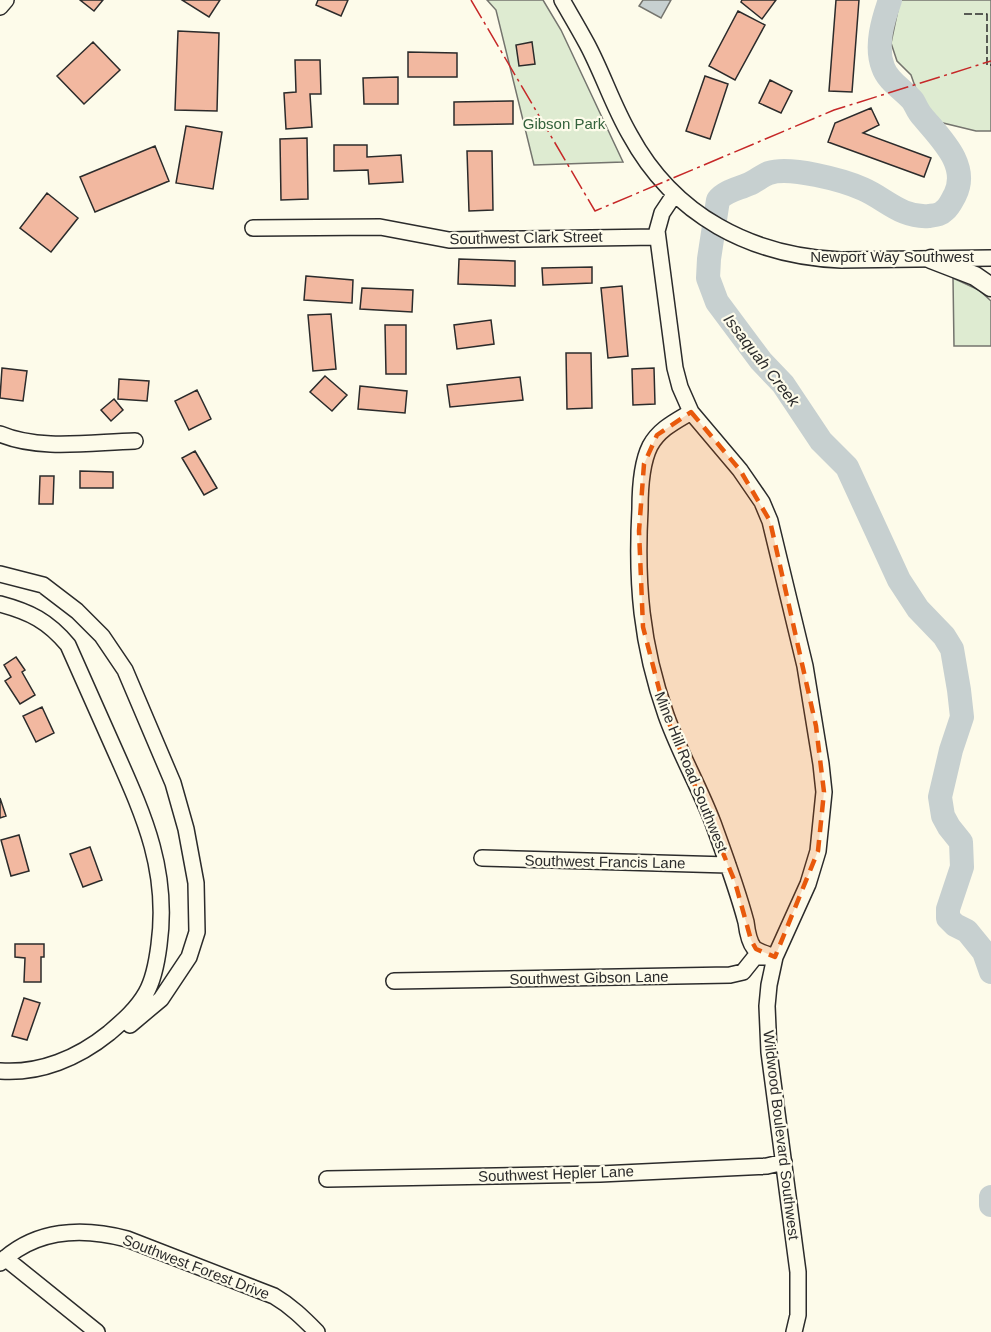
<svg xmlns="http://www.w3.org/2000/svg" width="991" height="1332" font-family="Helvetica,sans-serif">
<rect width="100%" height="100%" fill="#fdfbea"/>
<path fill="#deebd1" stroke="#74746e" stroke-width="1.5" d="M487,0h56l18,30 62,132 -89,3 -38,-155z
M900,0h91v131h-15l-41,-10 -18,-29 -6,-17 -14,-14 -6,-18z
M953,278l26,12 12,11v45h-37z"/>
<path fill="#c7d0d0" stroke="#74746e" stroke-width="1.5" d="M643,0h28l-10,18 -22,-12z"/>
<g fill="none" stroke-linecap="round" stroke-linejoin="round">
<path stroke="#c7d0d0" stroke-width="24" d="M890,0c-7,20 -15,46 -7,67 5,15 20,22 30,34 3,5 5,11 9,15 18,22 48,49 33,79 -3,5 -5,11 -10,15 -5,5 -9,5 -16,6 -28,2 -43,-17 -66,-27 -20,-9 -73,-23 -94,-16 -6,2 -13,8 -20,11 -11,5 -24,7 -31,16l-9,59 -1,19 9,24 44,59 22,23 38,57 26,26 52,113 19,29 26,27 8,13 7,41 3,27 -11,33 -11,47 3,19 6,11 12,15 1,25 -14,42v9l7,7 12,6 17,21 7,20
M991,1197v8"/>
</g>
<path fill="#f2b8a0" stroke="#2b2b2b" stroke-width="1.5" d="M80,0h23l-9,11z
M182,0h38l-11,17z
M318,0h30l-7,16 -25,-11z
M742,0h34l-14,19 -21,-17z
M836,0h23l-7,92 -23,-1z
M738,11l27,14 -30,55 -26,-14z
M178,31l41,2 -2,78 -42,-1z
M93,42l27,28 -36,34 -27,-28z
M532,42l3,22 -16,2 -3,-21z
M408,52l49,1v24h-49z
M295,60h25l1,34h-11l2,33 -26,2 -2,-36 12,-1z
M705,76l23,8 -18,55 -24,-8z
M398,77v27h-34l-1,-26z
M770,80l22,11 -11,22 -22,-10z
M513,101v23l-59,1v-23z
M871,108l8,17 -16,8 68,25 -7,19 -96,-35 7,-19z
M186,126l36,6 -9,57 -37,-6z
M307,138l1,61 -27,1 -1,-61z
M334,145h33v12l34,-2 2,27 -34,2 -1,-14 -34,1z
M155,146l14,35 -74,31 -15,-35z
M467,151h25l1,59 -24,1z
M47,193l31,25 -27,34 -31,-24z
M459,259l56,2v25l-57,-2z
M592,267v16l-49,2 -1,-17z
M306,276l47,4 -1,23 -48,-3z
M622,286l6,70 -20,2 -7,-70z
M362,288l51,2 -1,22 -52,-3z
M331,314l5,55 -23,2 -5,-56z
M491,320l3,24 -37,5 -3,-24z
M385,325h21v49h-20z
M566,353h25l1,55 -25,1z
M2,368l25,3 -4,30 -23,-3z
M654,368l1,36 -22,1 -1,-36z
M325,376l22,19 -15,16 -22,-19z
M520,377l3,23 -73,7 -3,-22z
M119,379l30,2 -2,20 -29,-2z
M360,386l47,5 -2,22 -47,-4z
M197,390l14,29 -22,11 -14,-29z
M114,399l9,11 -12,11 -10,-11z
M195,451l22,37 -13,7 -22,-37z
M80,471l33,1v16h-33z
M40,476h14l-1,28h-14z
M16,657l9,13 -3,2 13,23 -15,9 -15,-23 6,-4 -7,-12z
M42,707l12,26 -18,9 -13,-26z
M0,798l6,18 -6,2z
M19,835l10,36 -18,5 -10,-36z
M90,847l12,33 -19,7 -13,-33z
M15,944h29v13h-3v25h-17l1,-24 -10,-1z
M24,998l16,5 -13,37 -15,-4z"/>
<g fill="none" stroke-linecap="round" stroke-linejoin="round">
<defs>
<path id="minor" d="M562,0c8,14 17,29 25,44 16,30 26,62 43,91 44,81 121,121 211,125l150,-2
M0,7l6,-7
M674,195l-12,18 -5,18 18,137 5,19 11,25 49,58 22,32 8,19 35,145 16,98 3,28 -6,59 -10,33 -33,73 -6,28 -2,21 2,46 29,220v43l-4,17
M253,228l127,-1 69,13 208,-3
M691,412c-15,9 -32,17 -41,34 -9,18 -10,43 -10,63 -4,74 1,135 26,206 13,37 33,71 47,108 12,33 24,65 33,99 1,8 3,20 8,26 5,4 15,7 21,9
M0,434c40,17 92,8 135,7
M0,574l43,11 34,26 25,25 23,34 48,113 13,46 10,54 1,49 -8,25 -28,42 -31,26
M0,604c30,8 48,17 68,41 16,36 32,72 48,108 29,65 53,119 43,192 -2,16 -5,34 -13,48 -9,16 -23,28 -37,40 -31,25 -69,41 -109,38
M482,858l246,7
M394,981l336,-6 13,-3 12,-15h17
M327,1179l273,-5 167,-8 17,-4
M5,1258l92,74
M0,1263c35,-34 82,-36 127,-24l147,57c17,10 29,22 43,36"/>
<path id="major" d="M931,259l44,17 16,11"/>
</defs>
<use href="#minor" stroke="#2b2b2b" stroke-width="18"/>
<use href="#major" stroke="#2b2b2b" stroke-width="21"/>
<use href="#minor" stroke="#fdfbea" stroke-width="15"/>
<use href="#major" stroke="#fdfbea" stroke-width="18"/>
<path stroke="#2b2b2b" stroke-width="1.5" stroke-dasharray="8 3" stroke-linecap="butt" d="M964,14h23v51h4"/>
<path stroke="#c62828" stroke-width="1.5" stroke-dasharray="21 4.5 3 4.5" stroke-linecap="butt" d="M471,0l124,211 239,-101 157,-49"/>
</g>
<path fill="#e8590c" fill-opacity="0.2" stroke="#e8590c" stroke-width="4.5" stroke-dasharray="12 8" stroke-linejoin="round" d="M691,412l49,58 30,51 46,205 8,66 -6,59 -43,106 -19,-8 -5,-9 -16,-58 -69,-166 -23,-89 -4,-96 5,-67 13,-29z"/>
<g text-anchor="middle" stroke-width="4.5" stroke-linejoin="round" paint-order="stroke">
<g font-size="15" fill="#34623c" stroke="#fdfbea">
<text x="564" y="129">Gibson Park</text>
</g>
<g font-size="15" fill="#2b2b2b" stroke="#fdfbea">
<text transform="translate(526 238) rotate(-1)" y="5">Southwest Clark Street</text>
<text x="892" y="262">Newport Way Southwest</text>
<text transform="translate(691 772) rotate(68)" y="5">Mine Hill Road Southwest</text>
<text transform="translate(605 862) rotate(1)" y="5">Southwest Francis Lane</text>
<text transform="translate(589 978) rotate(-1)" y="5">Southwest Gibson Lane</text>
<text transform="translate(781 1135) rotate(83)" y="5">Wildwood Boulevard Southwest</text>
<text transform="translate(556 1174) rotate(-2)" y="5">Southwest Hepler Lane</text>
<text transform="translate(196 1267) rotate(21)" y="5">Southwest Forest Drive</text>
</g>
<g font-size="16" font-style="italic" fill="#2b2b2b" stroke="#fdfbea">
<text transform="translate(762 360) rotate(52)" y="6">Issaquah Creek</text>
</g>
</g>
</svg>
